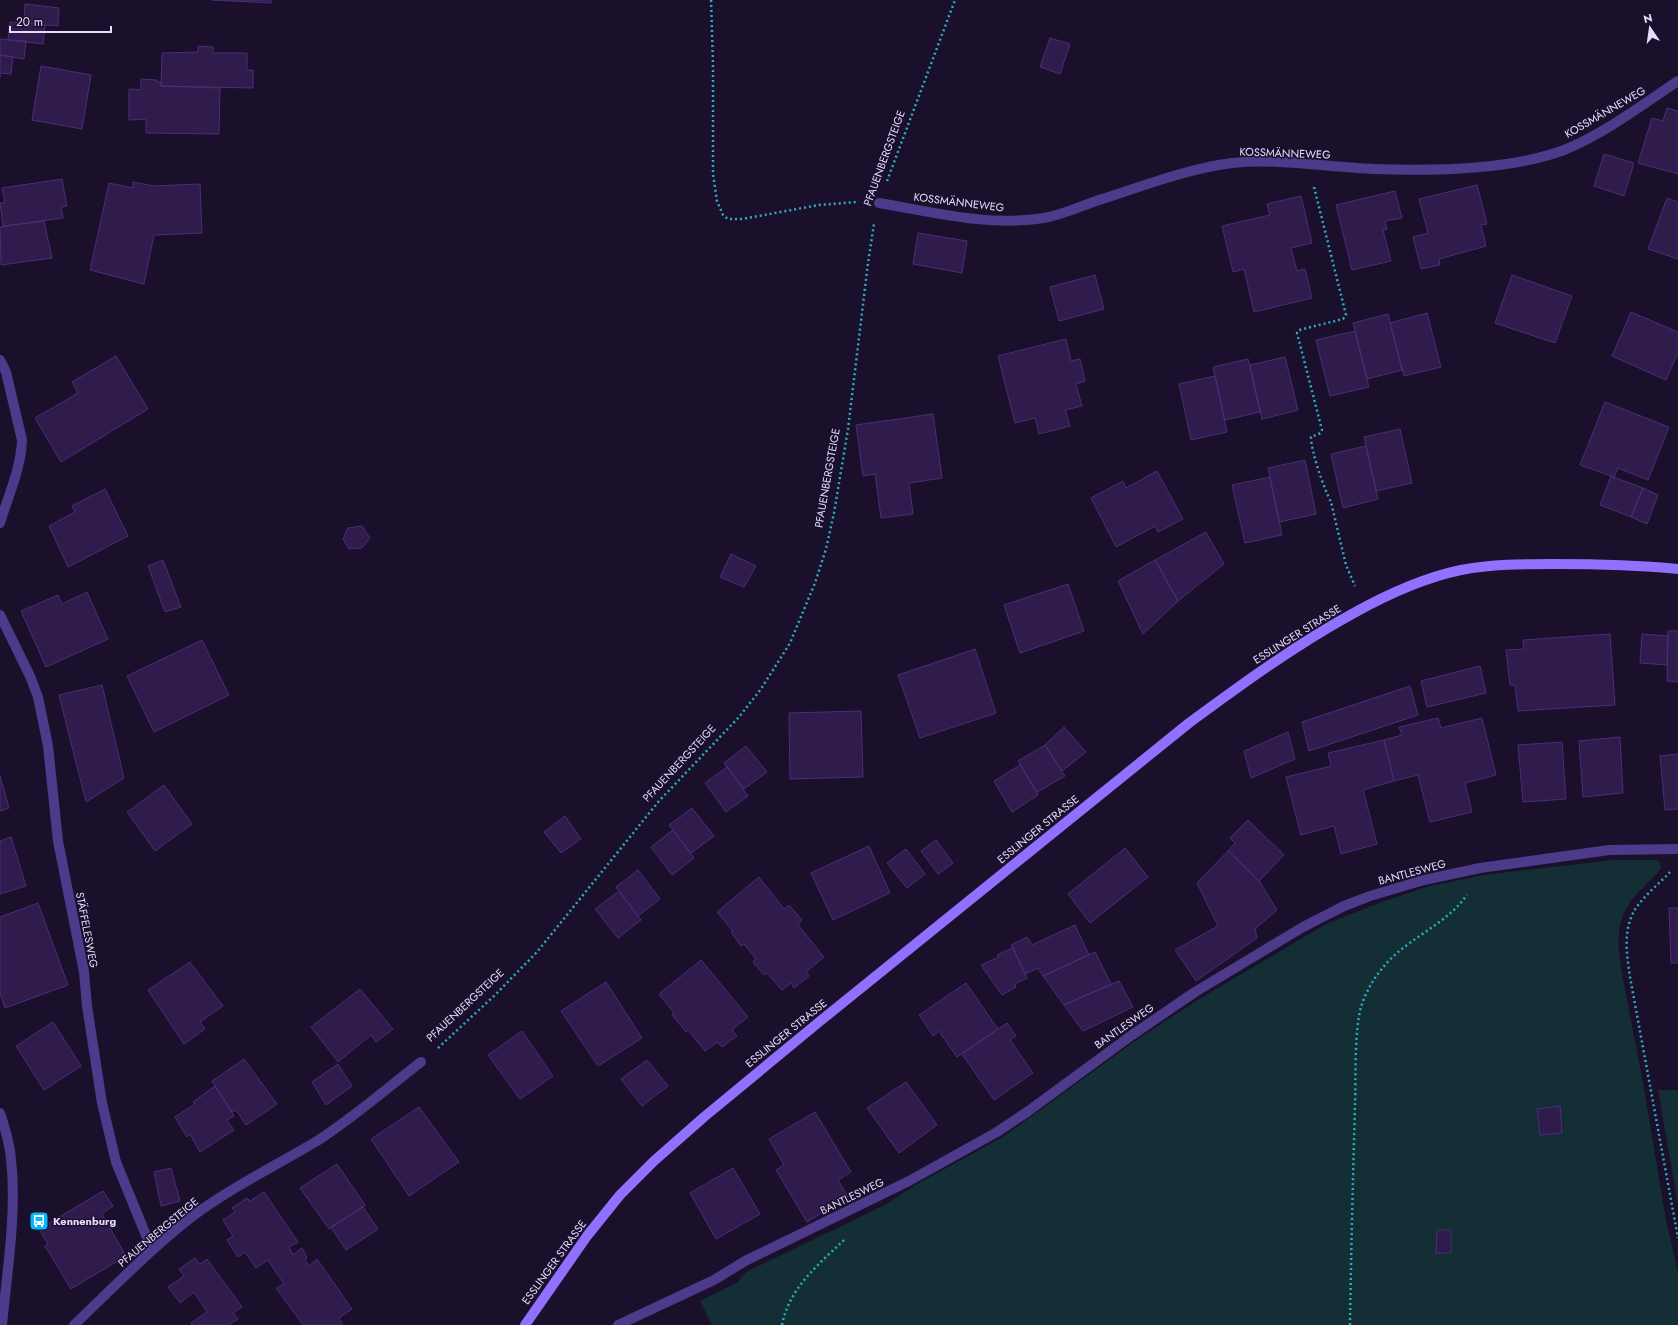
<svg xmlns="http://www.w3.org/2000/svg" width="1678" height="1325" font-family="Jost,sans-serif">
<rect width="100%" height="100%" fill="#1a102b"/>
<path fill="#132f35" d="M1613,860h44l3,3 1,6 -29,30 -8,13 -4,13 -2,19 3,24 24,126 21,126 12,53v52h-966l-12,-24 37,-18 9,-11 139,-67 32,-21 86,-47 135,-98 63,-41 125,-74 48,-19 52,-18 58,-12z
M1658,1090h20v115z"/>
<path fill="#2f1c4c" stroke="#4b2d78" d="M212,0h59v3z
M25,4l34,4 -1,18 -34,-3z
M10,22l35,3 -2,19 -35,-4z
M1050,38l20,6 -10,30 -20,-7z
M0,39l26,2 -2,18 -24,-4z
M198,46l15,1v6h34v17h6v18l-92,-2 1,-33 36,-1z
M0,55l13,2 -2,17 -11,-1v4z
M41,66l50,9 -9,54 -50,-9z
M141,79l16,1v2h4v4l59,2 -1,46 -73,-1v-14l-17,1v-31l12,1z
M1667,108l11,3v63l-40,-11 14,-45 11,3z
M1604,154l30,9 -10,33 -30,-10z
M62,179l5,27 -6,1 2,11 -60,8 -3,-23h5l-3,-15z
M133,182l21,4 46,-2 2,49 -48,2 -10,49 -54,-14 19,-87 24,5z
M1477,185l10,39 -6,1 5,21 -47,13 1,6 -19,4 -8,-32 15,-4 -9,-34z
M1395,191l7,27 -17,3 2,8 -4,1 8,31 -39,9 -16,-65z
M1301,196l11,47 -21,5 6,23 8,-2 7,29 -58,14 -10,-43 -11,3 -11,-46 48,-11 -3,-11z
M1667,198l11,4v57l-30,-10z
M44,221l8,37 -51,7 -1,-38z
M918,233l49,8 -5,32 -49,-9z
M1095,275l9,34 -45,12 -9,-34z
M1512,275l60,21 -17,47 -60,-20z
M1631,312l47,20v21l-12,27 -54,-24z
M1427,313l14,54 -37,9 -14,-53z
M1388,314l14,56 -35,9 -14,-56z
M1355,331l14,56 -39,9 -14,-56z
M1066,339l5,22 9,-2 5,22 -9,3 6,22 -17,4 5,16 -31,8 -4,-16 -20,5 -17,-67z
M116,356l32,53 -87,53 -26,-44 43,-25 -6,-11z
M1285,357l13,53 -36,9 -12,-54z
M1248,359l12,53 -35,8 -12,-53z
M1215,376l12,56 -36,8 -12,-56z
M1605,402l64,25 -21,53 -30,-12 -4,9 -34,-12z
M933,414l9,64 -33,5 4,31 -32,4 -6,-44 -12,2 -7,-51z
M1400,429l12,54 -36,8 -12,-54z
M1366,446l12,53 -35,9 -12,-54z
M1305,460l11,54 -37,8 -11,-54z
M1157,471l26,48 -25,13 -3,-6 -39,21 -25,-49 32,-17 3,7z
M1611,476l32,12 -12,29 -31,-12z
M1270,477l12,58 -37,8 -13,-58z
M1643,488l15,7 -11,29 -16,-7z
M105,489l23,47 -60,31 -19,-41 26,-14 -3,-6z
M362,526l8,12 -8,10 -13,1 -6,-10 5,-11z
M1206,532l18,32 -46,37 -23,-41z
M731,554l25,12 -12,21 -24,-10z
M163,560l18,47 -16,5 -17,-46z
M1155,560l23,41 -35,33 -25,-53z
M1068,584l16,47 -64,22 -16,-48z
M87,592l21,47 -62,28 -25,-56 37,-16 4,9z
M1668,631h10v51l-11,-1z
M1610,634l5,71 -97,6 -3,-26h-5l-4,-35 18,-1 -1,-9z
M1642,634l26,2 -1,29 -27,-2z
M202,640l27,55 -75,37 -27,-56z
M975,649l21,64 -76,25 -22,-63z
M1480,666l6,27 -59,14 -6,-26z
M102,685l22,93 -38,24 -27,-107z
M1410,686l8,29 -109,36 -7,-29z
M861,711l2,66 -73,2 -1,-66z
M1438,718l3,10 41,-10 14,57 -31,8 7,29 -42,10 -12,-47 -24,6 -10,-41 18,-5 -3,-8z
M1064,727l22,25 -24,19 -17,-26z
M1288,732l7,27 -44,19 -7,-27z
M1620,737l3,56 -40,4 -4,-56z
M1384,740l10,41 -31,9 14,54 -36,10 -7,-28 -33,9 -15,-58 45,-11 -3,-13z
M1562,742l4,57 -43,3 -5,-57z
M1045,745l20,31 -28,16 -19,-31z
M746,746l21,26 -23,17 -20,-26z
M1678,754v55l-13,1 -5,-54z
M1020,765l18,30 -26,17 -18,-31z
M727,767l21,29 -22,16 -21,-29z
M0,776l9,32 -9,3z
M164,785l28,39 -37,27 -28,-39z
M692,808l22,28 -23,17 -22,-28z
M565,816l16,23 -20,14 -17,-21z
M1248,820l36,35 -25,26 -31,-30 7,-8 -5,-5z
M673,830l21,28 -22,17 -21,-28z
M11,837l15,49 -26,8v-53z
M936,840l17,23 -15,11 -17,-23z
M869,846l21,47 -57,27 -22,-47z
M1125,848l23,29 -58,46 -22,-29z
M906,849l19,25 -18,14 -20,-25z
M1228,851l31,30 18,29 -22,19 2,9 -61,43 -21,-31 43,-24 -21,-43z
M638,870l22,29 -22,17 -22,-29z
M759,877l25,32 5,-4 13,15 -4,5 26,32 -18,15 3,4 -15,12 -3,-5 -9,7 -15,-17 -3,2 -11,-13 3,-3 -12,-15 -3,2 -10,-14 2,-1 -16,-19z
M619,891l22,29 -23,18 -23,-29z
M38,903l30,82 -63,23 -5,-15v-76z
M1669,908h9v55h-7z
M1075,925l14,30 -46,21 -5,-8 -13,6 -14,-29 16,-8 5,8z
M1013,948l14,30 -12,6 1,3 -14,8 -21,-30 18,-8 -2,-2z
M1095,952l16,32 -47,21 -21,-29z
M701,960l47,57 -16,13 5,6 -15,11 -5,-5 -12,9 -17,-21 -2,2 -14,-17 2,-2 -15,-19z
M190,962l33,44 -23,16 5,7 -21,15 -36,-54z
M1119,981l14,26 -50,24 -19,-26z
M606,982l36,56 -44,28 -37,-55z
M966,983l32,46 -41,28 -18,-26 -6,5 -14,-21z
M360,989l33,40 -17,13 -5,-7 -33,27 -27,-35z
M53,1022l28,44 -37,24 -28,-44z
M1007,1023l9,13 -6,4 23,33 -39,27 -32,-46z
M522,1031l31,45 -33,23 -32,-44z
M244,1059l33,45 -31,21 -10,-15 -4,2 -20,-31z
M647,1060l21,26 -26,20 -21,-27z
M338,1064l14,22 -26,19 -14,-23z
M906,1082l31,43 -38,28 -32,-45z
M215,1086l19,30 -7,4 7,10 -34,22 -10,-18 -3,3 -12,-20 20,-13 -2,-2z
M1560,1106l2,27 -22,2 -3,-26z
M419,1107l40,55 -50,34 -38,-57z
M815,1112l36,60 -13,8 10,17 -41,25 -31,-52 8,-5 -15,-26z
M337,1164l28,41 -36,24 -29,-41z
M171,1168l9,33 -19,5 -7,-34z
M733,1168l27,46 -44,25 -26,-46z
M103,1191l10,15 -11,8 24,42 -55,33 -26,-43 3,-2 -9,-15z
M264,1192l34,50 -9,5 4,8 9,-7 5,10 -2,2 4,6 8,-7 35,50 -13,9 4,7h-40l-27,-37 8,-4 -16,-24 -12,8 -11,-16 -7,5 -11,-17 6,-4 -10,-16 12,-8 -3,-4 15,-10 3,3z
M363,1207l15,22 -32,21 -15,-23z
M1437,1230h14v23h-15z
M195,1258l5,6 7,-5 35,48 -9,6 5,6 -10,6h-36l-1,-2 16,-11 -13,-20 -14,11 -12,-16 16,-11 -5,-7z"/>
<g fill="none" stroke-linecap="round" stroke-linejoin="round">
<path stroke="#2eacbf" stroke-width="2.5" stroke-dasharray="2 3" stroke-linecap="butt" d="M711,0l2,64v110l4,27 6,14 5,4h14l77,-14 37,-3
M887,181l68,-181
M1314,187l32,128 -3,4 -44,11 -2,3 25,97 -1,3 -10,4c0,14 13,52 20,65l15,63 9,21
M1670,872c-12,13 -29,26 -37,41 -10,20 -6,44 -3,64l48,261
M438,1048l56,-52 43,-44 122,-151 80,-84 22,-28 29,-46 25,-60 11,-34 8,-36 14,-84 20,-166 6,-39
M782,1325c7,-37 37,-61 62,-85
M1350,1325c1,-74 3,-147 5,-221 1,-27 -1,-71 6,-97 4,-13 11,-26 20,-37 23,-31 63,-43 86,-75"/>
<path stroke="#4d3a8a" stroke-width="10" d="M879,203c54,9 110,24 165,15 18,-3 35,-11 52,-17 45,-14 89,-32 136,-38 47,-5 95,4 142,6 56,2 137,1 190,-19 40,-16 78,-45 114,-69
M0,360l6,12 16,68c-1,29 -14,56 -22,83
M0,615l30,61 8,21 10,49 10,95 26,131 3,34 15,97 14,59 36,88
M0,1113c5,15 10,31 11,47 6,52 -4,112 -9,165
M74,1325c40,-38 79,-79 123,-112 38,-28 80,-48 120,-72 36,-23 70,-53 104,-79
M618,1325l96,-45 31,-19 164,-80 88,-49 30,-20 105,-77 63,-43 108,-65 41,-21 26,-10 54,-16 56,-12 129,-18 69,-1"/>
<path stroke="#9071ff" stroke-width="10" d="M525,1325l62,-89 33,-41 34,-34 50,-44 115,-95 370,-299c53,-39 105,-77 163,-109 34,-19 70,-36 109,-44 31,-6 62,-6 93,-6 41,0 83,1 124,5"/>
</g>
<defs>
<symbol id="bus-square" viewBox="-11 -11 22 22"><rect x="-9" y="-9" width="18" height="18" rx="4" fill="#06b6ff" stroke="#1a102b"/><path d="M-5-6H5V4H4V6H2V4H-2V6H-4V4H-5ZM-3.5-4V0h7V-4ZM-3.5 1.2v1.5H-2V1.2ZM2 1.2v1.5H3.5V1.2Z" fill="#fff"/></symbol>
</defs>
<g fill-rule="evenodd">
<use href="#bus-square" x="28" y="1210" width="22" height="22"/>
</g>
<g text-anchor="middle" stroke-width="3" stroke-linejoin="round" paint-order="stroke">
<g font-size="11" fill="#e5daff" stroke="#1a102b">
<text transform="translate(1605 112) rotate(-30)" y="4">KOSSMÄNNEWEG</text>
<text transform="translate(1285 153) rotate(2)" y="4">KOSSMÄNNEWEG</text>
<text transform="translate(884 158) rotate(-70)" y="4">PFAUENBERGSTEIGE</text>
<text transform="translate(959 202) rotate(7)" y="4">KOSSMÄNNEWEG</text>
<text transform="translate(827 478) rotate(-80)" y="4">PFAUENBERGSTEIGE</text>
<text transform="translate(1297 634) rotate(-32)" y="4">ESSLINGER STRASSE</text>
<text transform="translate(679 763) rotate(-47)" y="4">PFAUENBERGSTEIGE</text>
<text transform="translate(1038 829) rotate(-39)" y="4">ESSLINGER STRASSE</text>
<text transform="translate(1412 872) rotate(-15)" y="4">BANTLESWEG</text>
<text transform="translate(87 930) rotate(79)" y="4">STÄFFELESWEG</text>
<text transform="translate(465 1005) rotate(-43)" y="4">PFAUENBERGSTEIGE</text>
<text transform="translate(1124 1026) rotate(-35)" y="4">BANTLESWEG</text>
<text transform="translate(786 1033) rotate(-39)" y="4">ESSLINGER STRASSE</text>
<text transform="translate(852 1196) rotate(-26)" y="4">BANTLESWEG</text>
<text transform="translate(158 1232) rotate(-40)" y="4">PFAUENBERGSTEIGE</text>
<text transform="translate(554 1262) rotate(-54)" y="4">ESSLINGER STRASSE</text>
</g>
<g font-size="11" font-weight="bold" fill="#e5daff" stroke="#1a102b" text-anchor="start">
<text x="53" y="1225">Kennenburg</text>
</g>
</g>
<g transform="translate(1650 28) rotate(347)" stroke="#1a102b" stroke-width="3" paint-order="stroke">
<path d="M0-3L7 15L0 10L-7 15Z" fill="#e5daff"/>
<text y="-6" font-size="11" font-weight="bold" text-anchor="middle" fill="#e5daff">N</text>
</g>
<path d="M10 26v6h101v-6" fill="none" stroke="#e5daff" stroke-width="2"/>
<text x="16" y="26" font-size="12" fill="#e5daff" stroke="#1a102b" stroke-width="3" paint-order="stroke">20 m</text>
</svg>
